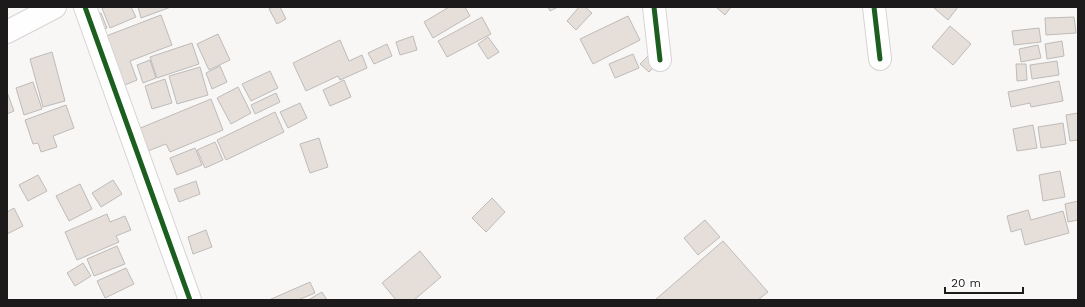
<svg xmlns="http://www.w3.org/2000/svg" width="1085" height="307" font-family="'Work Sans',sans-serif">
<rect width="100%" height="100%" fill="#f9f7f6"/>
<path fill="#e6ded9" stroke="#bdbcbb" d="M105,7h26l5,10 -26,11 -8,-20z
M138,7h33l-30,11z
M272,7h8l6,12 -9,5 -8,-15z
M449,7h16l5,9 -37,22 -9,-16z
M548,7h10l-8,4z
M579,7h6l7,6 -16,17 -9,-9z
M716,7h15l-6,8z
M935,7h23l-10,13 -14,-12z
M101,13l6,15 -8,3 -5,-15z
M161,15l11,30 -42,16 7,19 -17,7 -19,-49z
M628,16l12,24 -47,24 -13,-25z
M482,17l9,17 -44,23 -9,-16z
M1074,17l2,16 -30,2 -1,-17z
M950,26l21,18 -18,21 -21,-18z
M1039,28l2,14 -27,3 -2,-14z
M218,34l12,26 -21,10 -12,-26z
M413,36l4,14 -17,5 -4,-13z
M488,37l11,15 -11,7 -10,-15z
M340,40l9,21 13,-6 5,13 -27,12 -2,-4 -32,15 -13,-28z
M1062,41l2,15 -17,3 -2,-15z
M192,43l7,21 -42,14 -7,-21z
M387,44l5,12 -18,8 -6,-11z
M1038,45l3,13 -20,4 -2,-13z
M52,52l13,49 -22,6 -13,-48z
M633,54l6,14 -24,10 -6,-14z
M649,55l8,9 -8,8 -9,-8z
M150,60l6,18 -13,5 -6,-18z
M1057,61l2,14 -27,4 -2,-14z
M1016,64h10l1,16 -10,1z
M220,66l7,16 -15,7 -6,-16z
M200,67l8,28 -31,9 -8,-28z
M270,71l8,17 -27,13 -9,-17z
M165,79l7,24 -20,6 -7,-23z
M344,80l7,17 -21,9 -7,-16z
M1059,81l4,20 -32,6 -1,-4 -19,4 -3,-15z
M33,82l9,27 -18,6 -8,-27z
M238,87l13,26 -20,11 -14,-26z
M7,92l7,19 -7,3z
M276,93l4,9 -25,12 -4,-9z
M211,99l12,31 -53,22 -4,-8 -18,7 -10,-22z
M300,103l7,15 -19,10 -8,-16z
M66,105l8,23 -21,8 4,11 -16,5 -3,-9 -5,1 -8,-24z
M275,112l9,20 -58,28 -9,-20z
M1078,113v27l-8,1 -4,-26z
M1063,123l3,21 -25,4 -3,-21z
M1033,125l4,23 -20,3 -4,-22z
M319,138l9,29 -18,6 -10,-29z
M215,142l8,18 -18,8 -8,-18z
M195,148l7,17 -25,10 -7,-17z
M1060,171l5,26 -22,4 -4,-26z
M38,175l9,16 -19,10 -9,-16z
M113,180l9,14 -21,13 -9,-14z
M196,181l4,13 -21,8 -5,-13z
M80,184l12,25 -23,12 -13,-25z
M492,198l13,14 -19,20 -14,-14z
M1078,201v19l-10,2 -3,-18z
M14,208l9,18 -16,8v-22z
M1028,210l3,10 32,-9 6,22 -44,12 -4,-16 -10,3 -4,-16z
M107,214l3,8 15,-6 6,14 -15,6 3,6 -42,18 -12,-28z
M705,220l15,17 -22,18 -14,-17z
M206,230l6,17 -19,7 -5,-17z
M723,241l45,51 -10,8h-103z
M117,246l8,18 -31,12 -7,-17z
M420,251l21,26 -27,23h-18l-14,-17z
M83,263l8,13 -16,10 -8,-13z
M126,268l8,16 -29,14 -8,-17z
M310,282l5,11 -17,7h-29z
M322,292l5,8h-19z"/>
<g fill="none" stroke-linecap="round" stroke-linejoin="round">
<defs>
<path id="minor" d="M85,7l105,293
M654,7l6,53
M874,7l6,52
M7,32l48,-25"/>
</defs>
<use href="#minor" stroke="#d6d4d4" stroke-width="24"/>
<use href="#minor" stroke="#fefefe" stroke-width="22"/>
<defs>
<path id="cycleway" d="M85,7l105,293
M654,7l6,53
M874,7l6,52"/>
</defs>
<use href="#cycleway" stroke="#fff" stroke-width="8"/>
<use href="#cycleway" stroke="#1b5e20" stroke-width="5"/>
</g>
<rect width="1085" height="307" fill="none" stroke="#1c1a1a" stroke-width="16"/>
<path d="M945 287v6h78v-6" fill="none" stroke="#1c1a1a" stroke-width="2"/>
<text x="951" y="287" font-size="12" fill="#1c1a1a" stroke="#ffffff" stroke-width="3" paint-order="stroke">20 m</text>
</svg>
